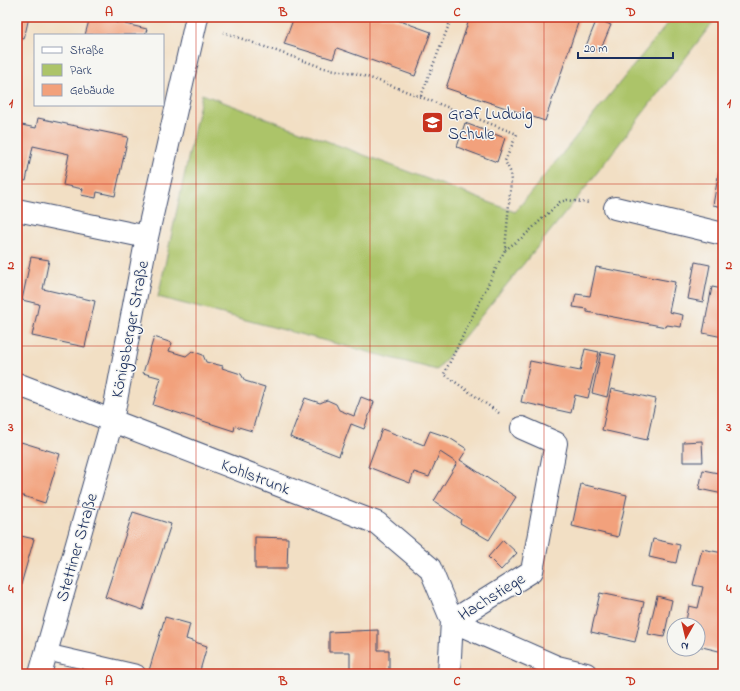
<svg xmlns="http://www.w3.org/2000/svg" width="740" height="691" font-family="'Indie Flower',sans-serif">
<rect width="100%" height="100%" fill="#f6f6f2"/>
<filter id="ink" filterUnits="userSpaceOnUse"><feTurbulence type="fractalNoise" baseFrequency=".025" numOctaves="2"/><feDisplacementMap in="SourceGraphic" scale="8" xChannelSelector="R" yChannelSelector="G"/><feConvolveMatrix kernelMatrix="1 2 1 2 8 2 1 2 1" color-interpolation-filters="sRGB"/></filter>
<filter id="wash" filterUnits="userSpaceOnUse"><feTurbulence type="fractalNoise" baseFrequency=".012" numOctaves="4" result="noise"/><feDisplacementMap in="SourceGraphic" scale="16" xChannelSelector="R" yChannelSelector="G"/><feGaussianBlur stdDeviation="0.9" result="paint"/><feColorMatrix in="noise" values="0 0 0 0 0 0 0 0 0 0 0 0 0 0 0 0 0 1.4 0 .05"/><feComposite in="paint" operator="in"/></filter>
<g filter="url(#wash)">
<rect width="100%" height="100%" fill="#f2dfc4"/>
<path fill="#acc469" stroke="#647a64" d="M673,17h44l-138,179 -142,174 -279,-73 44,-203 313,118z"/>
<g id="blocks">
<path fill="#f2a17b" d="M17,17h12l-5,22 -7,-2z
M90,17l13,3 6,-3 3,4 5,2 5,-4 3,5 22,5 -2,6h-60z
M294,17h95l42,15 -16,44 -78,-28 -4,11 -49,-15z
M470,17h110l-35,104 -99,-33z
M597,19l14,6 -11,26 -14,-5z
M38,118l90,19 -13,59 -18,-4 -1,6 -15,-3 2,-6 -20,-4 6,-31 -36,-8 -7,35 -9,-2v-55l19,4z
M465,123l40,15 -8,24 -40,-15z
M719,171l4,1v35l-10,-2z
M31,257l18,3 -6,29 52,12 -10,46 -53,-11 7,-32 -17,-4z
M695,262l15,3 -7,37 -15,-3z
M596,267l79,15 -6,30 14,3 -2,12 -14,-2 -1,2 -79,-15v-3l-14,-2 3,-13 14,2z
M712,287l11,2v48l-20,-4z
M154,337l18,6 -3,8 17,5 6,-5 11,4 3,7 17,4 -1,2 19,6 4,7 20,6 -13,44 -17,-5 -1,5 -81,-26 8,-27 -18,-5z
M585,349l14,3 -11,46 -13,-3 -4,18 -50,-11 9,-41 50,10z
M601,352l15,3 -9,42 -15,-4z
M611,389l45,10 -9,41 -45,-10z
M361,397l13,5 -10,27 -13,-5 -12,32 -49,-19 15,-39 15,5 7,-3 9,4 3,6 15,6z
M382,429l42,16 6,-14 18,6 19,12 -7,11 56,37 -27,43 -29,-17 1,-4 -27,-18 23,-38 -17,-11 -11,25 -15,-5 -4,11 -42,-16z
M702,441l1,21h-20v-20z
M21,442l39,12 -15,49 -28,-9v-41z
M723,451v43l-24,-5 4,-19 15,3z
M581,484l46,11 -9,42 -46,-11z
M133,512l38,12 -28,86 -38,-13z
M17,535l17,4 -14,49 -3,-1z
M255,537l33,1 -1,31h-32z
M653,539l27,6 -4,18 -27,-6z
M503,540l14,13 -16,17 -13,-13z
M702,549l21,4v99l-25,-6v-21h-13l4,-19 9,2 5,-21 -10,-2z
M600,593l44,9 -9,40 -44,-10z
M657,596l15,4 -8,37 -16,-3z
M165,617l25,7 -4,15 21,7 -8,28h-51z
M378,630v20h11v24h-39v-22h-21v-20z"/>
</g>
</g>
<g filter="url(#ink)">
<use href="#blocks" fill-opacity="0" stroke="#3b496d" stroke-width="1"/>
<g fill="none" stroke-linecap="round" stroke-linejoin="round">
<defs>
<path id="lane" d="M46,652l91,21"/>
<path id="street" d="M615,208l108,26
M17,210l130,27
M17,384l360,139 53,45 22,53 -3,53
M452,621l80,-50 24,-128 -34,-15
M452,621l105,46 29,7
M40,674l72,-253 35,-184 50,-220"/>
</defs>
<use href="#lane" stroke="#3b496d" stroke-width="18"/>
<use href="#street" stroke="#3b496d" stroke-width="24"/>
<path stroke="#3b496d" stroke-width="2.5" stroke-dasharray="1 3" stroke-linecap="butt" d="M223,32l101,36 34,6 24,8 135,52 -12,27 5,10 1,10 -6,69 19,-14 36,-34 7,-2 22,3
M421,96l31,-79
M499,413l-55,-39 61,-124"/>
<use href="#lane" stroke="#fff" stroke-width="16"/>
<use href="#street" stroke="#fff" stroke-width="22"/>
</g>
</g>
<path fill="none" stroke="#c8321e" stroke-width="1" stroke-opacity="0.55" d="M196,17v657M370,17v657M544,17v657M17,184h706M17,346h706M17,507h706"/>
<defs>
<symbol id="school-square" viewBox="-11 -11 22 22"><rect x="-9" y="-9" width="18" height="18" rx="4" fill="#c8321e" stroke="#f6f6f2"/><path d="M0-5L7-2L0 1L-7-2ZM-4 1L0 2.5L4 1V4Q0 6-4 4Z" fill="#fff"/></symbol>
</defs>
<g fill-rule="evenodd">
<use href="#school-square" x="420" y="110" width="25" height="25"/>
</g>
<g text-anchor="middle" stroke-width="3" stroke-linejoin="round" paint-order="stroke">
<g font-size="17" fill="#1b2f5e" stroke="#f6f6f2" text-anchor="start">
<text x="448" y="119">Graf Ludwig<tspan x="448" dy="20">Schule</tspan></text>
</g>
<g font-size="17" fill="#1b2f5e" stroke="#f6f6f2">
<text transform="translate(129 329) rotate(-79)" y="6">Königsberger Straße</text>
<text transform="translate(256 476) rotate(21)" y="6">Kohlstrunk</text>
<text transform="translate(76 547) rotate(-74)" y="6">Stettiner Straße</text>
<text transform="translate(491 596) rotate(-32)" y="6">Hachstiege</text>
</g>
</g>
<rect width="740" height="691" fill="none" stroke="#f6f6f2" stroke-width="44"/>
<rect x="34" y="34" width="130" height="72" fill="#f6f6f2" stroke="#9ea6b7"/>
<rect x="42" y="47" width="20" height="6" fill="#ffffff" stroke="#9ea6b7"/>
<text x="70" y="54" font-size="12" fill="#1b2f5e">Straße</text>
<rect x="42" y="64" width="20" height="12" fill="#acc469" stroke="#9ea6b7"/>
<text x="70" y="74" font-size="12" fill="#1b2f5e">Park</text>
<rect x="42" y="84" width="20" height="12" fill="#f2a17b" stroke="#9ea6b7"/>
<text x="70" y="94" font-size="12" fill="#1b2f5e">Gebäude</text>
<g transform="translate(686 637) rotate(188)"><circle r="19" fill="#f6f6f2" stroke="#9ea6b7"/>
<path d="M0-3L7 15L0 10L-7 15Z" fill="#c8321e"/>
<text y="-6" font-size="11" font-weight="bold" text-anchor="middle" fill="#1b2f5e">N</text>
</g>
<path d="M578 52v6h95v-6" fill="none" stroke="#1b2f5e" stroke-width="2"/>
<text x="584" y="52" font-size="12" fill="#1b2f5e" stroke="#f6f6f2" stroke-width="3" paint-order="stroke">20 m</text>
<rect x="22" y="22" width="696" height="647" fill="none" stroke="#c8321e" stroke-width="1.5"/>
<g font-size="13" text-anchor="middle" font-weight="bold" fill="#c8321e">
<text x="109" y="16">A</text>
<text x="283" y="16">B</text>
<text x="457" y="16">C</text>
<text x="631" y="16">D</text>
<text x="11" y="107">1</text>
<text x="729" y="107">1</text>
<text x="11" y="269">2</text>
<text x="729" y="269">2</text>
<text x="11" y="431">3</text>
<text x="729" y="431">3</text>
<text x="11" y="593">4</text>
<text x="729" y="593">4</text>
<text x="109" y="685">A</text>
<text x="283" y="685">B</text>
<text x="457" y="685">C</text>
<text x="631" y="685">D</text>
</g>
</svg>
